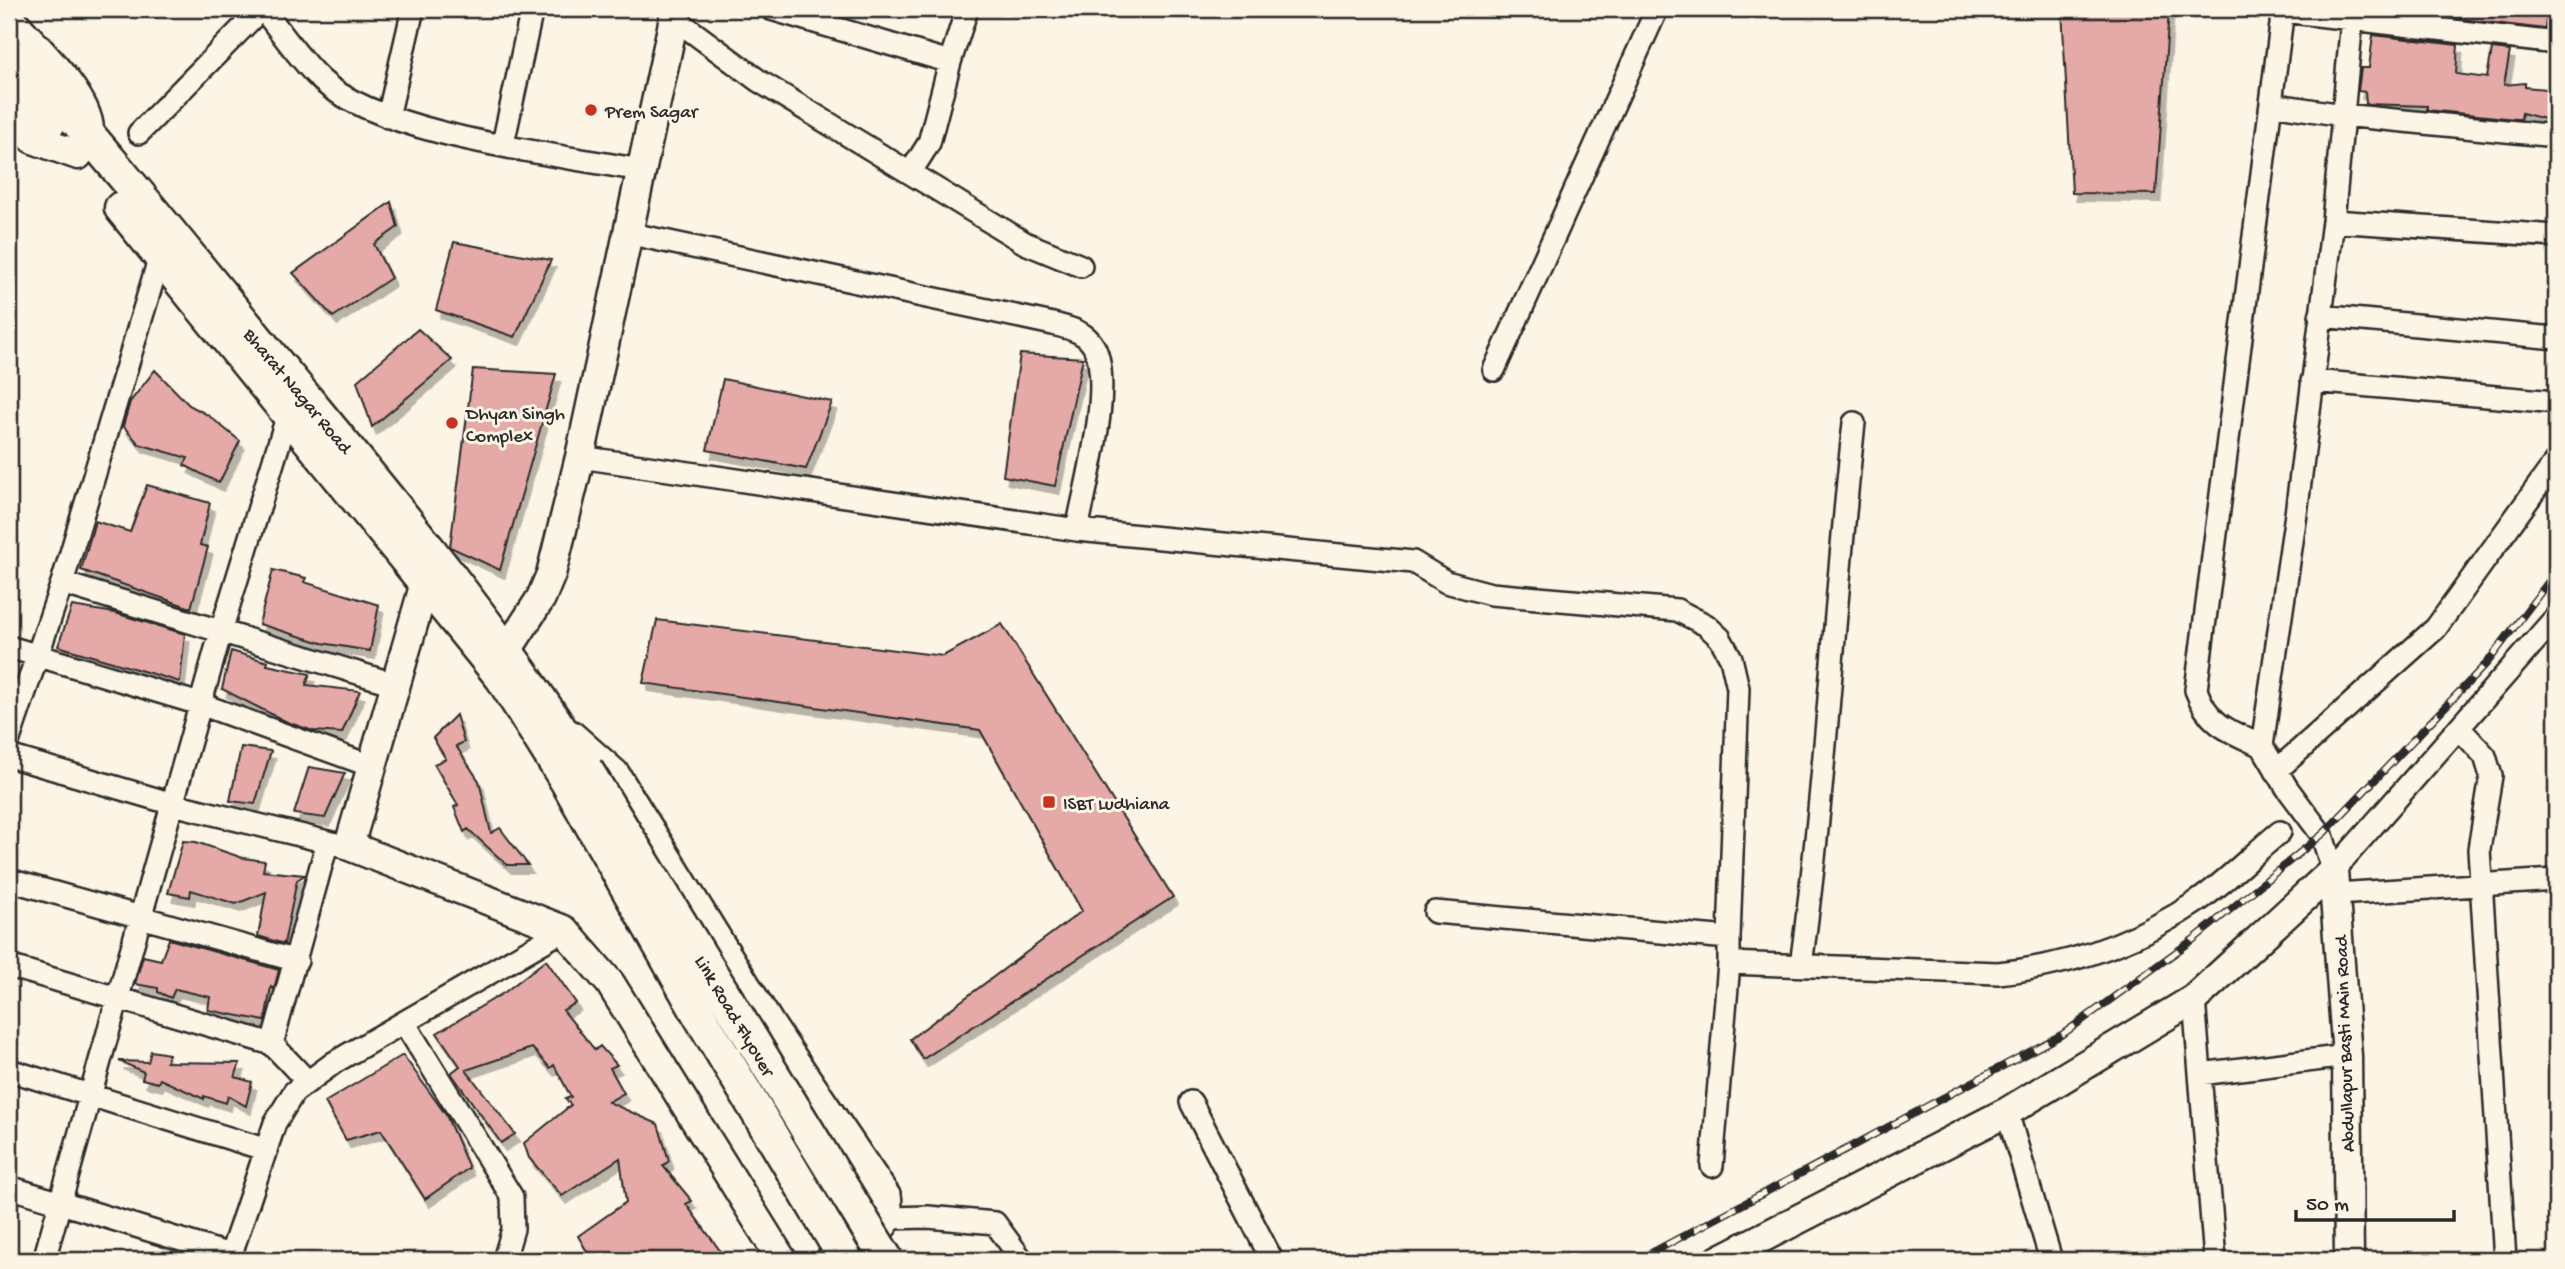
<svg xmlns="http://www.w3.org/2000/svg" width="2565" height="1269" font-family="'Gochi Hand',sans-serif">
<defs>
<filter id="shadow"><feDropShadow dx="4.5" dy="8" stdDeviation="0" flood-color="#0004"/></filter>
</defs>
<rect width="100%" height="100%" fill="#fcf5e5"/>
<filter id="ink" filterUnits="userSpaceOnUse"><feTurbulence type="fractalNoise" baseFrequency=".0143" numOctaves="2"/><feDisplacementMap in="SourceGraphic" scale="14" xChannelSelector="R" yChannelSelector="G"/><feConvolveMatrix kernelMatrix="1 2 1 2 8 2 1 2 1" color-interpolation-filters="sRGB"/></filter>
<g filter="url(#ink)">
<path fill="#e5aaa7" stroke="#2b2b2b" stroke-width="2" filter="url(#shadow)" d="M2062,9h107l-13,185 -84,-1z
M2377,9h170l-2,20z
M2373,35l85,10 -2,29 31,4 5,-29 18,2 -6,34 21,-2v4l31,3v32l-34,-9 -1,6h-5l-89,-9v-4l-61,-2 -1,-12 -7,-1 3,-23h8z
M391,202l7,25 -24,17 17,34 -58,39 -40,-44z
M454,242l97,18 -36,77 -79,-27z
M418,329l34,31 -80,67 -15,-46z
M1020,354l63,4 -28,128 -52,-10z
M473,369l83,5 -56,196 -50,-23z
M155,370l34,35 19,10 32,26 -21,42 -35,-18 4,-7 -49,-14 -16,-18 7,-24z
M723,379l109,23 -26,67 -99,-19z
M147,485l63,18 -10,42 8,2 -17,61 -110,-38 14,-49 35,11z
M273,570l33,8 -2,4 75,23 -9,46 -48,-8 -63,-19z
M72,606l43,7 70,21 -5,48 -122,-36z
M657,620l286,36 59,-32 171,273 -250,162 -13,-20 172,-128 -102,-181 -337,-47z
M231,651l37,11 -1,3 43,9 -4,11 54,6 -18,42 -29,-2 -26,-9 -65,-33z
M456,715l8,27 -8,4 23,35 12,52 9,-5 28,37h-21l-39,-36 -4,3 -10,-25 4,-2 -24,-41 12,-5 -13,-21z
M241,747l30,4 -16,53 -25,-3z
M309,767l36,6 -20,45 -31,-4z
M183,841l13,1 47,16 22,3 -2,10 42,4 -8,5 -13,64 -26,-8 8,-44 -30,12 -45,-14 -1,7 -22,-4z
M169,939l110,31 -5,19 -3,-2 -6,34 -57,-11 2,-13 -35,-8 -4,9 -13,-6v-4l-23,-4 8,-28 18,4z
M546,960l30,43 -13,7 32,40 5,-4 17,19 -7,3 14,25 -16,9 50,22 11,37 -6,5 29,35 -6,3 41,56h-135l-14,-24 48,-34 -6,-44 -58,38 -33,-38 -5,-15 47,-38 -6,-6 6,-2 -17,-32 -4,3 -18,-20 -66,22 49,64 -14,9 -50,-70 9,-7 -23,-33 68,-41z
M151,1051l18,3 -3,8 74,1 -5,14 17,5 -6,24 -18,-10 -2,7 -22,-7v3l-44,-20 -2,4 -16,-4 2,-7 -25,-11 29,1z
M403,1055l43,60 23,53 -44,31 -44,-69 -35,10 -21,-38z"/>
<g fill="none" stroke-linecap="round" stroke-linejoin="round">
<defs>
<path id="street" d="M263,9c18,23 36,50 57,70 59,56 239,76 321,91
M2283,11l273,32
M674,18l85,63 151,92 19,-30 21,-81 -179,-53
M950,62l17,-53
M2271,104l72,11 213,21
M388,117l25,-108
M139,133l122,-124
M503,144l29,-135
M910,173l115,70 56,23
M2333,221l223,15
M627,233l426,91c15,4 33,7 41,23 20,38 -9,140 -17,183l336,32 33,20 45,12 186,16 29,15 14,13 11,20 7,30 -9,250
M2320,316l236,22
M1494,370l163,-361
M2312,381l244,21
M580,457l497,73
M62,583l332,101
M9,647l194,58 168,61
M2460,729l25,27 6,20 -12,73 26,411
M9,739l53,-156 98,-327
M2262,746c-33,-15 -53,-20 -66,-56l87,-681
M9,756l164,48 167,41
M2276,771l160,-143 120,-167
M2333,871l-11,-36 -35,-47 -25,-42 34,-232 37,-293 20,-212
M2333,871l223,-254
M9,880l288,81
M2336,894l220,-14
M1435,912l294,26v25l269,10c72,-7 139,-31 200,-72 29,-20 55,-47 82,-69
M1801,965c25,-180 33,-362 53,-542
M9,966l263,78 55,-200
M2194,999l21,261
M405,1024l107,173 1,32 -9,31
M272,1044l34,36
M9,1070l258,80
M2200,1074l147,-18
M1191,1102l81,158
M2007,1112l44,148
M1712,1166l17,-203
M9,1187l221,68
M888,1218l40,-1 67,6 27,37
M44,1260l177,-629 67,-217
M229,1260l46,-137 19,-31 41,-30 229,-132"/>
<path id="secondary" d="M9,17c23,27 78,77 80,112
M9,116l24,23 45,16
M425,583l-76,263 215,84 46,53 172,277
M506,652l35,-54 10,-24 29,-117 96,-448
M571,735l44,39 156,252 116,172 1,20 -5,7 -53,35
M2333,871l14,185 2,204
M1719,1260l288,-148 187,-113 139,-128"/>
<path id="primary" d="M9,44c96,106 185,218 276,329 106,128 213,255 301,396
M9,78l40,45
M121,208l381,470 65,104"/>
</defs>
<use href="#street" stroke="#2b2b2b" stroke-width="26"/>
<use href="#secondary" stroke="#2b2b2b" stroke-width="33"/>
<use href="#primary" stroke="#2b2b2b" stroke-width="37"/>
<use href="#street" stroke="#fcf5e5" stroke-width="21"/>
<use href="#secondary" stroke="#fcf5e5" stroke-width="28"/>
<use href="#primary" stroke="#fcf5e5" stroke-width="32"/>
<defs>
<path id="rail" d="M1638,1260l425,-226 131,-95 130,-106 163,-170 69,-91"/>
</defs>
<use href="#rail" stroke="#2b2b2b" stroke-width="8"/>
<use href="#rail" stroke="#fcf5e5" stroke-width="5" stroke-dasharray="16" stroke-linecap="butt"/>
<defs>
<path id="primary-bridge" d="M586,769l301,491
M567,782l131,231 148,247"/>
</defs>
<use href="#primary-bridge" stroke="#2b2b2b" stroke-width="37" stroke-linecap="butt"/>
<use href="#primary-bridge" stroke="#fcf5e5" stroke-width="32"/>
</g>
</g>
<g fill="#c8321e" stroke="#fcf5e5" stroke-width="2.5">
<circle cx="591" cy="110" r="7"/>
<circle cx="452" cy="423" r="7"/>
<rect x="1042" y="795" width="14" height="14" rx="3.5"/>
</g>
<g text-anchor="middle" stroke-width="6" stroke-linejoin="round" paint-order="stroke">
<g font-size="19" fill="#2b2b2b" stroke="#fcf5e5" text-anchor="start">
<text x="605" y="117">Prem Sagar</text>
<text x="466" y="419">Dhyan Singh<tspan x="466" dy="22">Complex</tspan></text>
<text x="1063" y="809">ISBT Ludhiana</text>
</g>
<g font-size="19" fill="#2b2b2b" stroke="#fcf5e5">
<text transform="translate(299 390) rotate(50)" y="7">Bharat Nagar Road</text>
<text transform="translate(736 1015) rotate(59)" y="7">Link Road Flyover</text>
<text transform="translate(2343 1044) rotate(-92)" y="7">Abdullapur Basti MAin Road</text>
</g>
</g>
<rect width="2565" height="1269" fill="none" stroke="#fcf5e5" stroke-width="35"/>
<rect x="18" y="18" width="2530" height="1234" fill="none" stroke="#2b2b2b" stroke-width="2.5" filter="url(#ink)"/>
<path d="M2296 1210v10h158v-10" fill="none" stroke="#2b2b2b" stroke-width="3.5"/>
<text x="2306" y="1210" font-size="21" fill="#2b2b2b" stroke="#fcf5e5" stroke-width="5" paint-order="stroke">50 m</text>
</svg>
